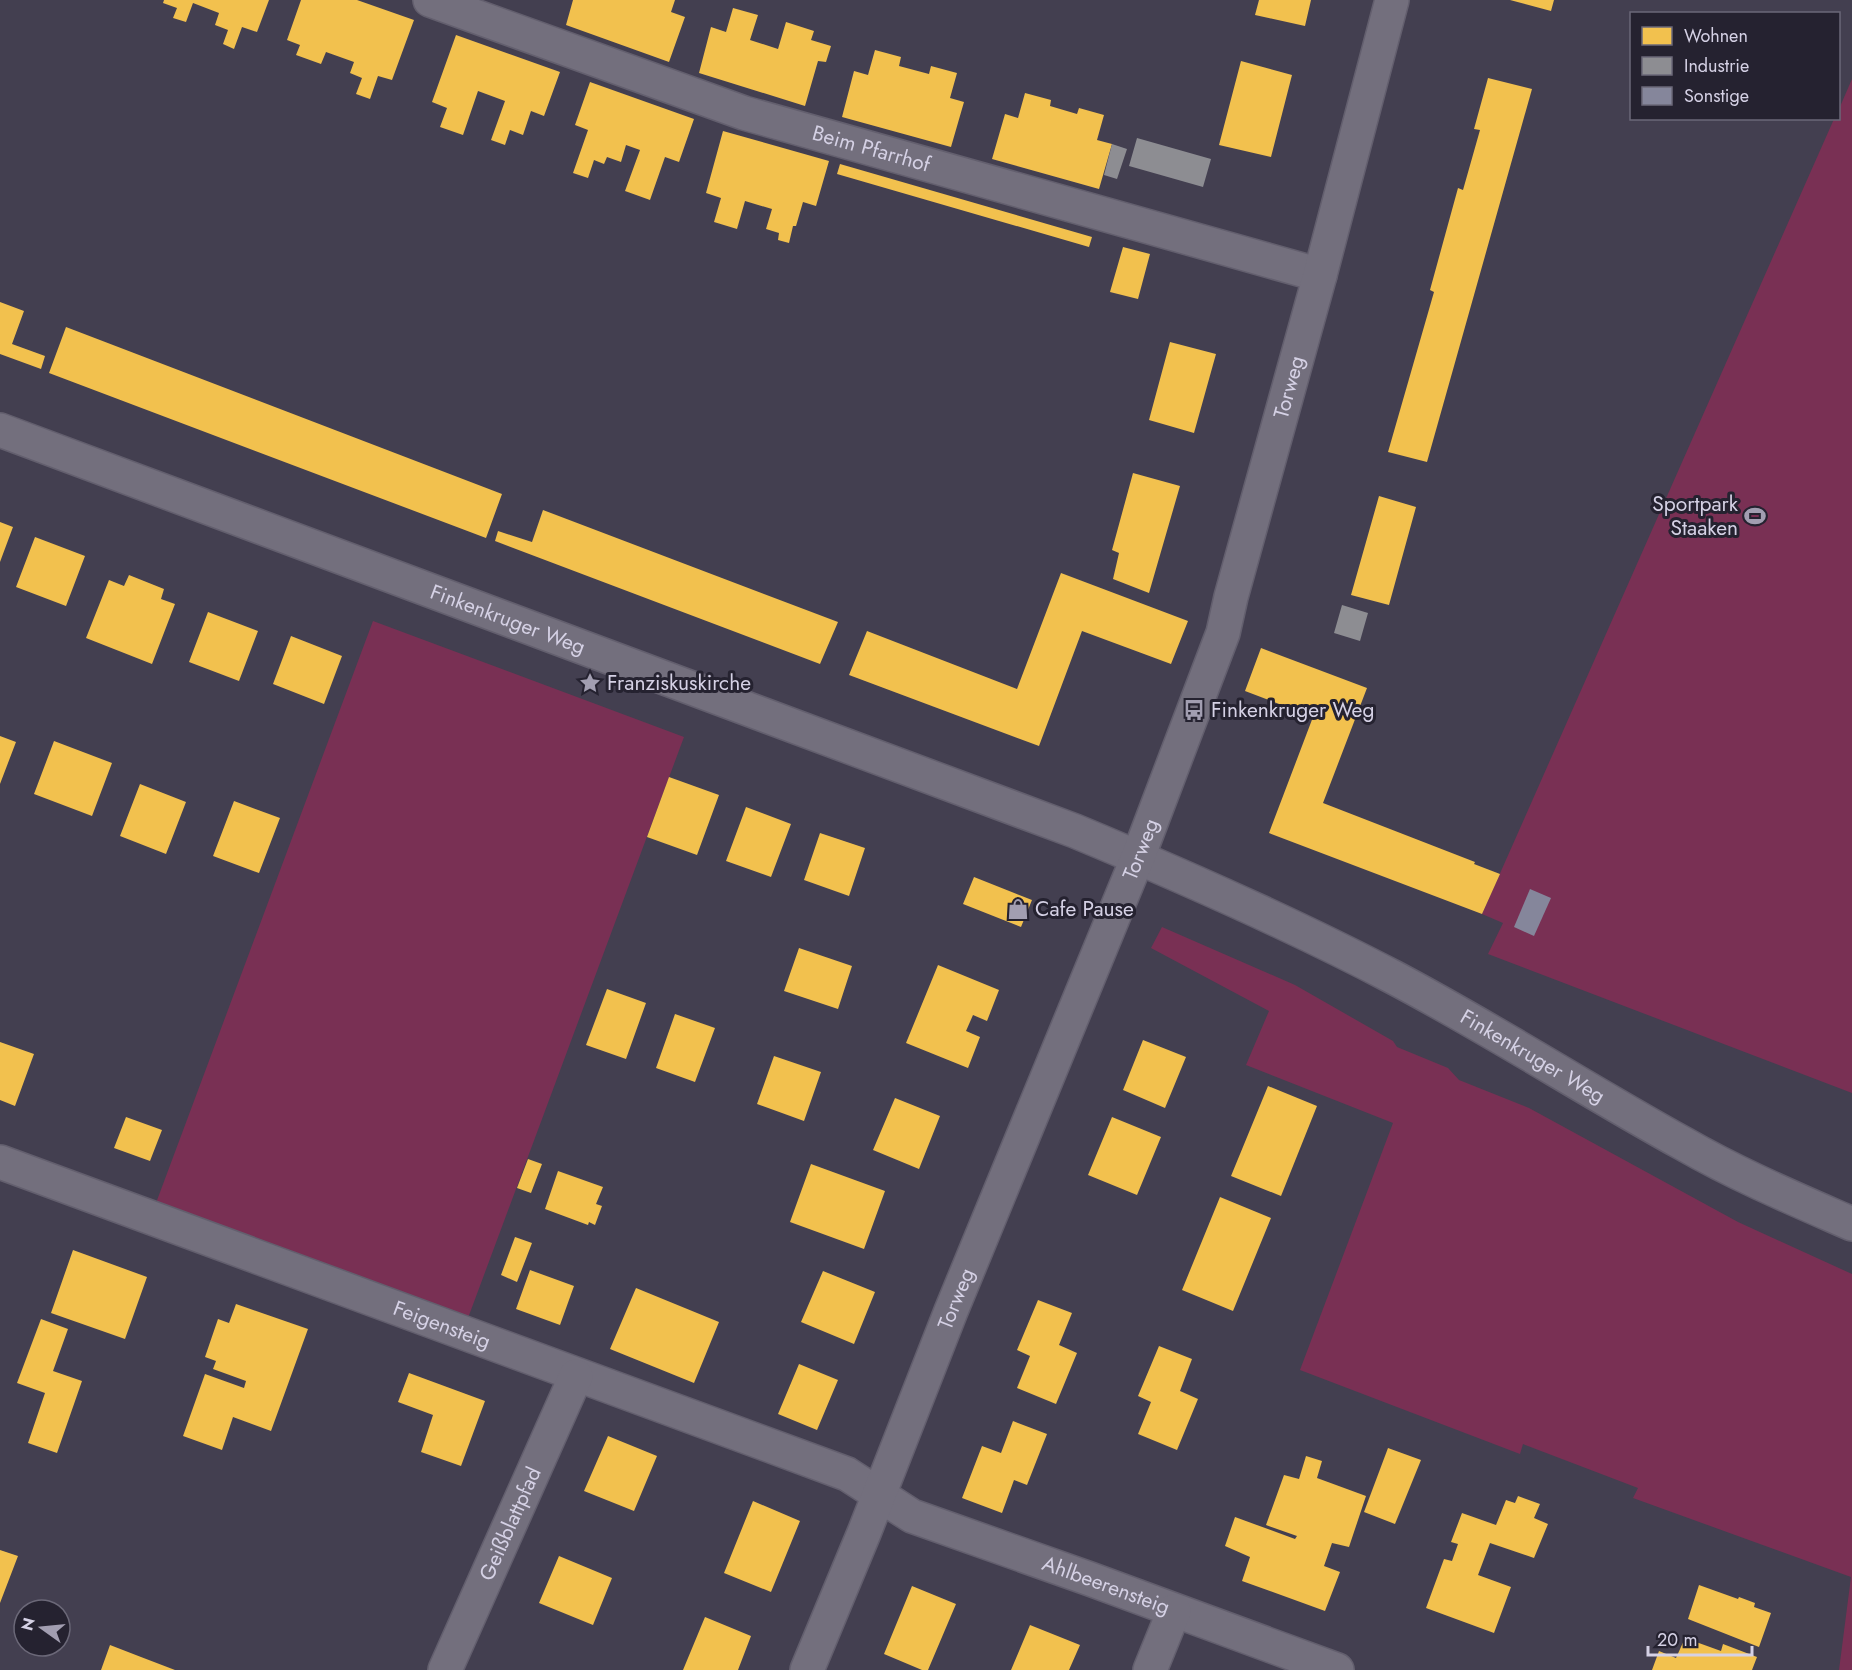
<svg xmlns="http://www.w3.org/2000/svg" width="1852" height="1670" font-family="Jost,sans-serif">
<rect width="100%" height="100%" fill="#433f50"/>
<path fill="#793054" d="M1852,79v1014l-364,-139 15,-31 -21,-9 352,-795 4,-1 1,-9z
M373,621l311,116 -216,581 -312,-115z
M1162,927l133,58 98,56 4,6 51,21 11,12 70,28 209,114 114,52v396h-13l12,-93 -218,-79 5,-10 -115,-44 -3,10 -220,-84 93,-247 -147,-58 23,-54 -118,-63z"/>
<path fill="#f2c14e" d="M164,0h105l-12,32 -15,-5 -8,22 -11,-5 5,-14 -13,-5 4,-12 -26,-10 -7,19 -13,-4 4,-10 -14,-5z
M301,0h56l57,20 -22,60 -14,-4 -8,23 -14,-5 6,-16 -12,-5 4,-11 -28,-10 -5,12 -25,-9 4,-10 -13,-5z
M573,0h102l-4,12 14,5 -16,45 -103,-37z
M1259,0h52l-6,26 -50,-11z
M1510,0h44l-3,11z
M733,8l25,7 -8,25 28,9 8,-27 28,9 -3,9 20,6 -5,16 -8,-1 -13,45 -106,-33 12,-46 15,5z
M456,35l104,37 -16,44 -13,-5 -8,24 -13,-5 -5,15 -14,-5 14,-39 -27,-10 -15,44 -23,-8 7,-19 -15,-6z
M875,50l26,7 -2,9 30,8 2,-8 26,7 -7,25 14,4 -13,45 -109,-30 12,-46 14,4z
M1241,61l51,14 -21,82 -52,-12z
M1488,78l44,11 -105,373 -39,-10 46,-160 -4,-2 28,-102 5,2 17,-60 -6,-1z
M590,82l104,37 -15,43 -14,-5 -15,43 -25,-9 15,-41 -14,-5 -5,17 -14,-5 -3,7 -10,-4 -6,18 -15,-5 15,-43 -13,-5z
M1025,93l26,7 -1,6 27,8 2,-6 25,7 -7,25 15,4 -13,45 -107,-30 13,-45 13,4z
M723,131l106,30 -13,45 -13,-4 -7,24h-3l-4,17 -11,-3 1,-7 -13,-4 6,-20 -27,-8 -8,28 -23,-7 7,-24 -15,-5z
M840,164l252,73 -3,10 -252,-73z
M1123,247l27,7 -12,45 -28,-7z
M0,302l24,9 -12,33 33,12 -4,13 -41,-15z
M66,327l436,167 -16,44 -437,-165z
M1170,342l46,12 -22,79 -45,-13z
M1133,473l47,13 -31,107 -36,-14 6,-26 -7,-3z
M1379,496l37,11 -27,98 -38,-10z
M543,510l295,112 -18,42 -325,-123 3,-10 34,11z
M0,522l13,5 -13,35z
M35,537l50,19 -19,50 -50,-19z
M1061,573l127,48 -17,43 -89,-33 -43,115 -190,-71 18,-44 150,58z
M129,575l35,14 -3,10 14,5 -23,60 -66,-26 23,-58 15,6z
M208,612l50,19 -19,50 -50,-19z
M291,636l51,20 -18,48 -51,-20z
M1261,648l106,40 -44,115 152,59 -1,2 26,10 -18,40 -213,-81 44,-116 -68,-26z
M0,736l16,6 -16,42z
M54,741l58,22 -20,53 -58,-22z
M669,777l50,18 -22,60 -50,-18z
M140,784l46,18 -20,52 -46,-18z
M234,801l46,17 -21,55 -46,-17z
M746,807l45,17 -20,53 -45,-16z
M820,833l45,15 -16,48 -45,-16z
M974,877l58,23 -11,27 -58,-23z
M799,948l53,18 -14,43 -54,-18z
M938,965l61,25 -12,31 -14,-6 -7,16 14,6 -12,31 -62,-25z
M607,989l39,14 -20,56 -40,-14z
M675,1014l40,14 -20,54 -39,-14z
M1143,1040l43,17 -21,51 -42,-18z
M0,1042l34,12 -19,52 -15,-6z
M774,1056l47,16 -17,49 -47,-17z
M1268,1086l49,20 -36,90 -50,-20z
M895,1098l45,18 -21,53 -46,-19z
M126,1117l36,13 -12,31 -36,-13z
M1112,1117l49,20 -24,58 -49,-20z
M528,1159l14,5 -11,29 -14,-5z
M811,1164l74,27 -21,58 -74,-27z
M558,1171l45,16 -7,17 6,2 -7,19 -6,-3 -1,3 -43,-16z
M1220,1197l51,21 -38,93 -51,-21z
M515,1237l17,6 -15,39 -16,-7z
M73,1250l74,27 -22,62 -74,-26z
M530,1270l44,16 -14,39 -44,-16z
M823,1271l52,21 -21,52 -53,-22z
M636,1288l83,34 -25,61 -84,-34z
M1038,1300l34,13 -13,32 18,8 -21,51 -39,-16 13,-32 -13,-6z
M236,1304l72,25 -37,102 -38,-14 -11,33 -39,-14 22,-62 39,14 2,-7 -33,-12 3,-8 -11,-4 13,-38 11,4z
M41,1319l27,10 -15,42 29,10 -25,72 -29,-10 17,-50 -28,-10z
M1159,1346l33,13 -12,32 18,8 -21,51 -39,-16 13,-32 -13,-6z
M799,1364l39,16 -21,50 -39,-16z
M409,1373l76,28 -24,65 -40,-14 12,-37 -35,-13z
M1013,1421l34,13 -20,51 -13,-5 -12,33 -40,-15 20,-52 19,7z
M608,1436l49,20 -23,55 -50,-20z
M1388,1448l33,12 -26,64 -31,-12z
M1306,1456l16,5 -5,17 49,18 -17,51 -17,-4 -8,23 16,6 -15,39 -83,-30 8,-24 -25,-11 10,-29 60,22 2,-3 -31,-11 18,-50 15,4z
M1518,1496l22,8 -6,14 14,6 -14,34 -44,-15 -12,32 33,12 -17,46 -68,-25 18,-49 8,2 6,-17 -7,-2 11,-29 34,12 10,-25 9,3z
M753,1501l47,20 -29,71 -47,-19z
M0,1550l18,6 -18,47z
M559,1556l53,22 -19,47 -54,-22z
M1699,1585l39,14 1,-2 16,6 -1,4 17,6 -12,34 -71,-28z
M912,1586l44,18 -28,66h-6l-38,-16z
M705,1617l46,19 -13,34h-55z
M1030,1625l50,20 -11,25h-58z
M1685,1638l36,13 2,-7 34,13 -5,13h-100l7,-19 17,7z
M110,1645l31,12 34,13h-74z"/>
<path fill="#8d8d92" d="M1137,138l74,21 -8,28 -74,-21z
M1112,144l15,5 -10,30 -13,-4z
M1342,605l26,8 -8,28 -26,-8z"/>
<path fill="#85869b" d="M1530,889l21,9 -17,38 -20,-9z"/>
<g fill="none" stroke-linecap="round" stroke-linejoin="round">
<defs>
<g id="minor">
<path id="s1" d="M430,0l314,113 576,162"/>
<path id="s2" d="M0,430l1075,401c108,45 215,92 318,146 99,52 193,113 291,167 54,31 111,55 168,80"/>
<path id="s3" d="M0,1162l847,312 65,42 178,63 247,91"/>
<path id="s4" d="M445,1670l131,-294"/>
<path id="s5" d="M807,1670l57,-137 87,-222 187,-454 85,-224 8,-36 89,-322 72,-275"/>
<path d="M1150,1670l24,-59"/>
</g>
</defs>
<use href="#minor" stroke="#635f6e" stroke-width="36"/>
<use href="#minor" stroke="#736f7d" stroke-width="33"/>
</g>
<defs>
<symbol id="stadium-bare" viewBox="-9 -9 18 18"><path d="M0-5a6.5 5 0 1 0 0 10a6.5 5 0 1 0 0-10ZM-3.5-1.8h7v3.6h-7Z" fill="#a29eb1" stroke="#252230" stroke-width="2.5" paint-order="stroke"/></symbol>
<symbol id="sight-bare" viewBox="-9 -9 18 18"><path d="M0-6L1.8-2.2L6-1.7L2.9 1.2L3.7 5.4L0 3.3L-3.7 5.4L-2.9 1.2L-6-1.7L-1.8-2.2Z" fill="#a29eb1" stroke="#252230" stroke-width="2.5" paint-order="stroke"/></symbol>
<symbol id="bus-bare" viewBox="-9 -9 18 18"><path d="M-5-6H5V4H4V6H2V4H-2V6H-4V4H-5ZM-3.5-4V0h7V-4ZM-3.5 1.2v1.5H-2V1.2ZM2 1.2v1.5H3.5V1.2Z" fill="#a29eb1" stroke="#252230" stroke-width="2.5" paint-order="stroke"/></symbol>
<symbol id="shop-bare" viewBox="-9 -9 18 18"><path d="M-5-2.5h2.3a2.7 3.5 0 0 1 5.4 0H5L5.5 6h-11ZM-1.5-2.5h3a1.5 2.3 0 0 0-3 0Z" fill="#a29eb1" stroke="#252230" stroke-width="2.5" paint-order="stroke"/></symbol>
</defs>
<g fill-rule="evenodd">
<use href="#stadium-bare" x="1740" y="501" width="30" height="30"/>
<use href="#sight-bare" x="575" y="668" width="30" height="30"/>
<use href="#bus-bare" x="1179" y="695" width="30" height="30"/>
<use href="#shop-bare" x="1003" y="894" width="30" height="30"/>
</g>
<g text-anchor="middle" stroke-width="6" stroke-linejoin="round" paint-order="stroke">
<g font-size="21" fill="#d5d1e5" stroke="#252230">
<text dy="7" stroke="none"><textPath href="#s1" startOffset="466">Beim Pfarrhof</textPath></text>
<text dy="7" stroke="none"><textPath href="#s5" startOffset="1372">Torweg</textPath></text>
<text dy="7" stroke="none"><textPath href="#s2" startOffset="542">Finkenkruger Weg</textPath></text>
<text dy="7" stroke="none"><textPath href="#s5" startOffset="886">Torweg</textPath></text>
<text dy="7" stroke="none"><textPath href="#s2" startOffset="1658">Finkenkruger Weg</textPath></text>
<text dy="7" stroke="none"><textPath href="#s5" startOffset="400">Torweg</textPath></text>
<text dy="7" stroke="none"><textPath href="#s3" startOffset="471">Feigensteig</textPath></text>
<text dy="7" stroke="none"><textPath href="#s4" startOffset="160">Geißblattpfad</textPath></text>
<text dy="7" stroke="none"><textPath href="#s3" startOffset="1186">Ahlbeerensteig</textPath></text>
</g>
<g font-size="21" fill="#d5d1e5" stroke="#252230" text-anchor="start">
<text x="1738" y="511" text-anchor="end">Sportpark<tspan x="1738" dy="24">Staaken</tspan></text>
<text x="607" y="690">Franziskuskirche</text>
<text x="1211" y="717">Finkenkruger Weg</text>
<text x="1035" y="916">Cafe Pause</text>
</g>
</g>
<rect x="1630" y="12" width="210" height="108" fill="#252230" stroke="#6b6878" stroke-width="1.5"/>
<rect x="1642" y="27" width="30" height="18" fill="#f2c14e" stroke="#6b6878" stroke-width="1.5"/>
<text x="1684" y="42" font-size="18" fill="#d5d1e5">Wohnen</text>
<rect x="1642" y="57" width="30" height="18" fill="#8d8d92" stroke="#6b6878" stroke-width="1.5"/>
<text x="1684" y="72" font-size="18" fill="#d5d1e5">Industrie</text>
<rect x="1642" y="87" width="30" height="18" fill="#85869b" stroke="#6b6878" stroke-width="1.5"/>
<text x="1684" y="102" font-size="18" fill="#d5d1e5">Sonstige</text>
<g transform="translate(42 1628) rotate(285)"><circle r="28" fill="#252230" stroke="#6b6878" stroke-width="1.5"/>
<path d="M0-4.5L10 22L0 15L-10 22Z" fill="#a29eb1"/>
<text y="-9" font-size="16" font-weight="bold" text-anchor="middle" fill="#d5d1e5">N</text>
</g>
<path d="M1648 1646v9h104v-9" fill="none" stroke="#d5d1e5" stroke-width="3"/>
<text x="1657" y="1646" font-size="18" fill="#d5d1e5" stroke="#252230" stroke-width="4.5" paint-order="stroke">20 m</text>
</svg>
